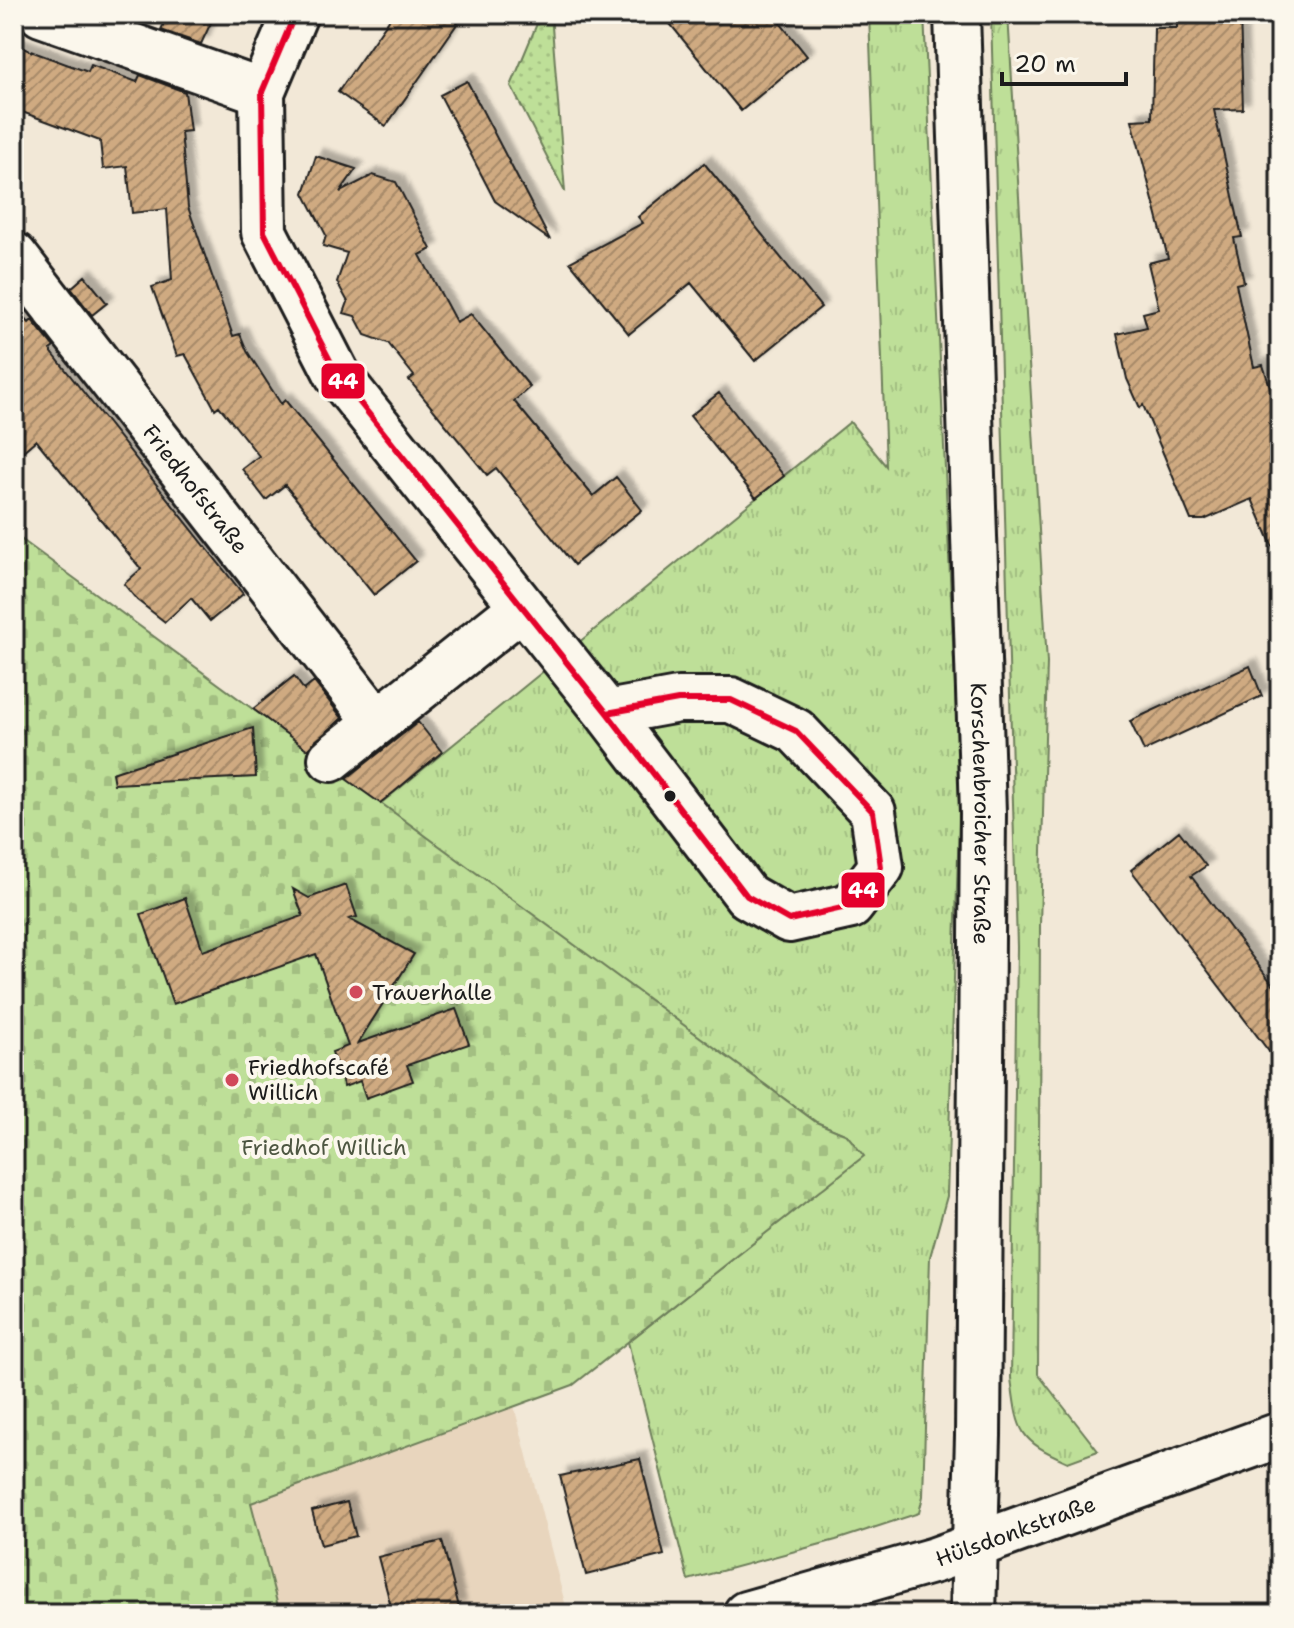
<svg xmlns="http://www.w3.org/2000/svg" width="1294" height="1628" font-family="'Shantell Sans',sans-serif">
<defs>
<pattern id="grass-tufts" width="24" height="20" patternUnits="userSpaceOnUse" patternTransform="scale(2)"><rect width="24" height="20" fill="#bedf98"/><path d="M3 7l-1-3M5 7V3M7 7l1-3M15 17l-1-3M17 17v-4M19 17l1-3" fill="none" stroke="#a3bf82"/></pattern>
<pattern id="cemetery-stones" width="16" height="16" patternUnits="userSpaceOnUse" patternTransform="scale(2)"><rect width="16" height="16" fill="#bedf98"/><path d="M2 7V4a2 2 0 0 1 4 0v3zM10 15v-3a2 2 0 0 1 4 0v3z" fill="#a3bf82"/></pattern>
<pattern id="park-dots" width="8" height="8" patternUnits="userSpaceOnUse" patternTransform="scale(2)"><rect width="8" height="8" fill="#bedf98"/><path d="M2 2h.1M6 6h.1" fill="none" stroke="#a3bf82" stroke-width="1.8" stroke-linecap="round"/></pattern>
<pattern id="building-hatch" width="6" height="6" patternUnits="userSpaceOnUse" patternTransform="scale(2)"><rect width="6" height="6" fill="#cfaa81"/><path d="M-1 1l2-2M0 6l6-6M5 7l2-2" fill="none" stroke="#a78a69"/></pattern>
<filter id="shadow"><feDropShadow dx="7" dy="-7" stdDeviation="2" flood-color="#0004"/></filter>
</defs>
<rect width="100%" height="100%" fill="#f2e8d7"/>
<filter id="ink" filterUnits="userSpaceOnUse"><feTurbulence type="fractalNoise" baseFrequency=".0125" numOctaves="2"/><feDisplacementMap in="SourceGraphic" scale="16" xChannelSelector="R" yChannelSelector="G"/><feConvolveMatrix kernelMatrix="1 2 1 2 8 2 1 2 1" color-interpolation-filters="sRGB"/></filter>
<g filter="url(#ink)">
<path fill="#e8d5bd" d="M514,1406l53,205 -12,3h-275l-29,-111z"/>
<path fill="url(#grass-tufts)" stroke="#6d7e5a" stroke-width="2" d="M869,14h55l36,779 -13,403 -17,61 -7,239 -4,17 -83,27 -148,40 -60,-238 235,-186 -16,-21 -31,-13 -436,-318 470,-382 36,44z
M991,14h17l39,649 -7,263 -2,448 60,77 -30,11c-51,-22 -50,-31 -57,-84l6,-431z"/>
<path fill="url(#cemetery-stones)" stroke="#6d7e5a" stroke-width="2" d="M14,534l802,588 31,13 17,21 -291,229 -322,118 29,111h-266z"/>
<path fill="url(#park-dots)" stroke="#6d7e5a" stroke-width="2" d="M541,14h10l14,178 -54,-106z"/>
<path fill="url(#building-hatch)" stroke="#1c1c1c" stroke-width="2" filter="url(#shadow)" d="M168,14h47l-14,30 -40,-14z
M393,14h71l-78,112 -48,-34z
M662,14h111l34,42 -66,55z
M1177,14h63l3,95 -29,1 28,127 -8,1 10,44 -8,2 18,83 9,-2 17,53v146l-28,-65 -48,21h-13l-48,-115 -3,3 -13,-29 -10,-45 30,-7 -4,-14 16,-4 -11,-46 20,-5 -36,-138 20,-1 2,-91h23z
M14,45l74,27 3,-7 46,17 3,-7 45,17 5,39 -9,1 7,75 45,129 7,-2 7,17 34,53 4,-4 131,161 -42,34 -89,-110 -19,15 -24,-31 17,-13 -40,-50 -4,3 -30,-55 -8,2 -25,-69 20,-7 -5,-71 -35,4 -5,-47 -24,3 -3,-28 -86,-32z
M467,81l83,159 -55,-39 -55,-106z
M316,156l40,13 -16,23 33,-17 23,7 35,67 -11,6 36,67 15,-8 59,73 -16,14 79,95 23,-19 26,33 -68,55 -78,-97 -9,7 -78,-95 5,-4 -26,-33 -23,-8 -10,-19 -11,-3 4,-11 -11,-20 10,-29 -24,-7 3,-11 -22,-42z
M704,163l117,144 -66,54 -64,-78 -62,51 -59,-72 73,-39 -5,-6z
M85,276l22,27 -15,12 -21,-27z
M14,304l15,19 3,-3 22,27 -4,3 193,244 -33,27 -19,-23 -26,24 -28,-22 -13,-16 17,-15 -105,-129 -22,19z
M719,393l65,83 -28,22 -66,-82z
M1250,666l12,30 -118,55 -14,-30z
M294,676l10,14 10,-8 28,36 -34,32 -55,-41z
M418,722l24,30 -48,40 -14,11 -34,-24z
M253,728l3,49 -142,7 -2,-11z
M1179,831l27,35 -15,10 89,118v72l-149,-196z
M346,885l11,32 -8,2 65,35 -56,89 98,-34 13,35 -62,21 6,16 -47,17 -6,-17 -16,6 -12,-35 16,-6 -32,-92 -143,50 -32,-90 44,-16 18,53 100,-35 -10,-27 16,9z
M640,1459l24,96 -78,20 -26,-99z
M347,1502l9,34 -35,9 -9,-34z
M442,1541l17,66 -25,7h-41l-15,-57z"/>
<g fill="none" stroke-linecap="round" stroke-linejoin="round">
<defs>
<g id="minor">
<path d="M41,14l221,78"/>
<path d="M295,14l-33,78 2,140 73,142 270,339 140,183 42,24 62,-14 30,-39 -8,-55 -77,-81 -65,-31h-53l-71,13"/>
<path id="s1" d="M14,255l363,467"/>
<path d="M331,759l190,-151"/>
<path id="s2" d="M746,1614l189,-54 345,-125"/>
</g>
<g id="secondary">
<path id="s3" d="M957,14l26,799 -5,623 -5,178"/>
</g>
</defs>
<use href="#minor" stroke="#1c1c1c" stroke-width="50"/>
<use href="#secondary" stroke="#1c1c1c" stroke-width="50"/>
<use href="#minor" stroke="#fbf7ec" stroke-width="44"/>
<use href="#secondary" stroke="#fbf7ec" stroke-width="44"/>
<defs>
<path id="bus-1" d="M295,14l-33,78 2,140 73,142 270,339 140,183 42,24 62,-14 30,-39 -8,-55 -77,-81 -65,-31h-53l-71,13"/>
</defs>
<use href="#bus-1" stroke="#fbf7ec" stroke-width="12"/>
<use href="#bus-1" stroke="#e4002b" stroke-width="6"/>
</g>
</g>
<circle fill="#1c1c1c" stroke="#fbf7ec" stroke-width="3" cx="670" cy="796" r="7"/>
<g fill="#d1495b" stroke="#fbf7ec" stroke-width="3">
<circle cx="356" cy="992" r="8"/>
<circle cx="232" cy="1080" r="8"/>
</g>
<g text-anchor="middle" stroke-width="8" stroke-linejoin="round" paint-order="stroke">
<g font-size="22" fill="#1c1c1c" stroke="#fbf7ec">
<text dy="8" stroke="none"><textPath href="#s1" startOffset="296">Friedhofstraße</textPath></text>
<text dy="8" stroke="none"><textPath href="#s3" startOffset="800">Korschenbroicher Straße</textPath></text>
<text dy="8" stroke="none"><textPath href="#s2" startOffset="282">Hülsdonkstraße</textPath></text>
</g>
<g font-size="22" fill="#1c1c1c" stroke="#fbf7ec" text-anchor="start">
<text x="372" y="1000">Trauerhalle</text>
<text x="248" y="1075">Friedhofscafé<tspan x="248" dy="25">Willich</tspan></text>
</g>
<g font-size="22" fill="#4d5641" stroke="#fbf7ec">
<text x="324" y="1155">Friedhof Willich</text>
</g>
</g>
<g stroke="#fbf7ec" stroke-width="3">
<rect x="320" y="362" width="46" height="38" rx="8" fill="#e4002b"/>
<rect x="840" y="871" width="46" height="38" rx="8" fill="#e4002b"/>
</g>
<g font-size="22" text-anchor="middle" font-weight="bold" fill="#fff">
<text x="343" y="389">44</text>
<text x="863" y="898">44</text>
</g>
<rect width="1294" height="1628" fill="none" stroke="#fbf7ec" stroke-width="48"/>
<rect x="24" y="24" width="1246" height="1580" fill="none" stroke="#1c1c1c" stroke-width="3" filter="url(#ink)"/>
<path d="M1002 72v12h124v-12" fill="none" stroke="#1c1c1c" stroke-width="4"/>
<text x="1014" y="72" font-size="24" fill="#1c1c1c" stroke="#fbf7ec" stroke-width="6" paint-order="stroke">20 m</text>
</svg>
